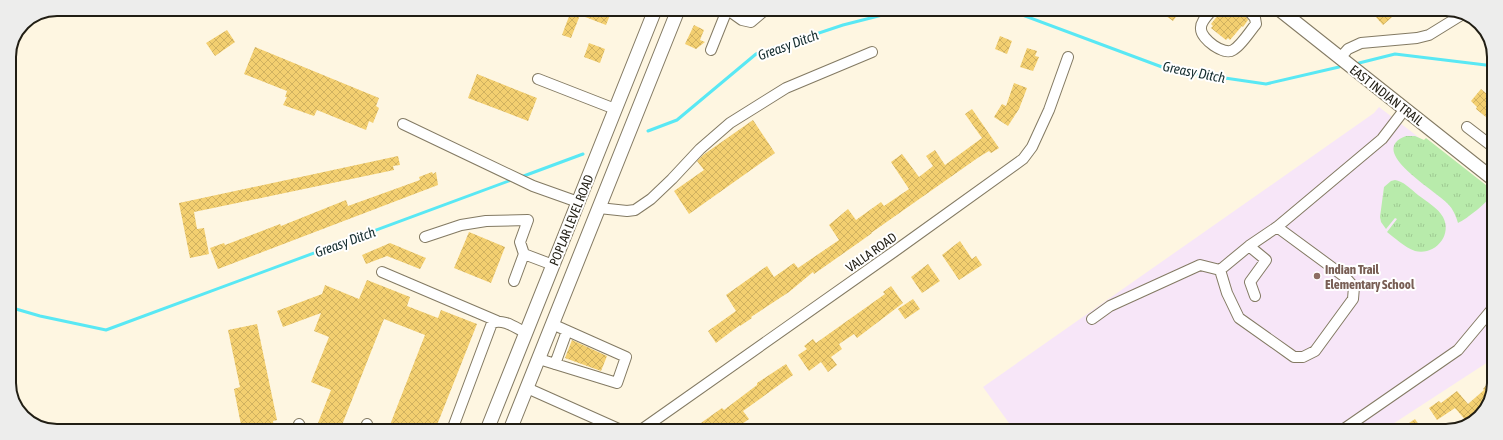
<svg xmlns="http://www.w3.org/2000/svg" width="1503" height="440" font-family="'Asap Condensed',sans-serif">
<defs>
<pattern id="grass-tufts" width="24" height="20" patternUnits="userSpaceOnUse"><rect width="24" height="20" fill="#b8ebab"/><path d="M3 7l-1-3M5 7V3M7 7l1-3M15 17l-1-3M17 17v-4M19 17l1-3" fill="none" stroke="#9ec992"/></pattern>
<pattern id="building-cross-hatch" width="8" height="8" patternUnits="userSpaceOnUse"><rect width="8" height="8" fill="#f3cf70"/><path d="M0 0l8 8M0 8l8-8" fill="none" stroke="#d0b160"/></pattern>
</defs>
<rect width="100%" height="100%" fill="#fef6e1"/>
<path fill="#f7e6f8" d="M1379,107l114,87 -1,163 -4,5 -106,69 -368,-1 -31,-43 391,-274z"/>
<path fill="url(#grass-tufts)" d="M1406,136h9l9,4 2,-2 65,51 2,4c-5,9 -26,26 -35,30 -2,-7 -5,-14 -10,-19 -11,-13 -83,-53 -42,-68z
M1395,180c8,1 16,9 23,15 8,6 20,13 25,22 10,19 -9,39 -28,34 -11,-4 -20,-13 -28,-19l10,-13 -2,-1 -9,11 -5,-7 -1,-5 4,-30 7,-6z"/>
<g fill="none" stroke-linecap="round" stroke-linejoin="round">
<path stroke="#59e8f4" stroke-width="3" d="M1009,10l161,60 96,14 73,-17
M1359,63l36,-9 99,12
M648,131l29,-11 79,-66 87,-29 59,-15
M521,177l62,-23
M9,307l31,9 66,14 408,-151"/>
</g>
<path fill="url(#building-cross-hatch)" d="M569,10h26l15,5 -4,10 -26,-10 -9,23 -9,-3 9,-24z
M1170,10h11l-8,11 -7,-5z
M1222,10h20l6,10 -5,7 -1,-1 -12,14 -2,-2 -2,2 -15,-12 2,-2 -2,-2z
M1379,11h20l-16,14 -9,-10z
M694,25l10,5 -4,10 5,2 -9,7 -11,-5z
M227,30l8,12 -20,14 -9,-13z
M1000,36l12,5 -5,13 -12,-5z
M589,43l16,6 -5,14 -16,-6z
M255,47l124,51 -3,8 3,2 -6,15 -4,-2 -3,9 -49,-20 -3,6 -31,-11 4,-8h-2l2,-6 -43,-17z
M1027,48l10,3 -2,5 4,1 -6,14 -13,-4z
M477,74l60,24 -9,23 -60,-23z
M1014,83l13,5 -8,21 -11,17 -14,-9 8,-13 4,2z
M1481,89l13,11v7l-8,10 -10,-8 1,-2 -6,-6z
M972,109l27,39 -8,5 -2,-2 -10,6 -108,76h1l-11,8 -47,33 -1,-2 -24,20 -38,25 1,1 -12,8v-1l-24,18 -8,-12 28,-20 -10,-16 41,-29 7,11 20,-14 4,5 41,-28 -10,-15 19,-16 8,11 25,-18 3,4 25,-17 -18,-27 11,-8 17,23 14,-11 -7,-10 9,-6 10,15 26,-19 11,-8 -17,-24z
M753,120l22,33 -86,61 -15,-23 30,-21 -7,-9 6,-6z
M398,156l2,9 -7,1 1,4 -200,42 3,17 7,-1 5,26 -19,4 -11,-55z
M432,172l1,2 3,-2 2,13 -220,84 -8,-21 14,-5 1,2 55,-21 1,2 65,-26 2,6 72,-26 -1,-3z
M469,232l36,15 -14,36 -37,-15z
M960,241l12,18 4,-3 6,9 -23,15 -17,-25z
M390,243l36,15 -6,11 -33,-13 -21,8 -4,-9z
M928,264l12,17 -18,12 -11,-16z
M367,280l43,17 -3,9 31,12 3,-8 36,14 -42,106h-47l37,-95 -41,-16 -44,111h-6l-16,-7 13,-33 -20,-8 18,-45 -15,-6 7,-18 -38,14 -6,-16 45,-17 3,-9 34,14z
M891,286l12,17 -46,35 -3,-4 -15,10 3,5 -11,8 6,8 -9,7 -7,-10 -12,9 -11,-16 9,-6 -3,-3 9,-7 3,4 69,-49 -2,-2z
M913,299l7,10 -15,10 -7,-10z
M257,324l20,96 -4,1 1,9h-32l-8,-41 6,-2 -12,-57z
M572,340l35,16 -6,15 -36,-13z
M786,364l7,11 -50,36 6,8 -7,5 4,6h-55l31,-22 2,2 33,-25v-2z
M1492,378v18l-14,21 -2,-2 -8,8 -13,-15 -18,12 -8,-12 10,-7 2,2 16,-12 11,13 16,-14 -1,-1z
M1415,419l8,12h-26z"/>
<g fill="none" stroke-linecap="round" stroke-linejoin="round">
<defs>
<path id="minor" d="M728,10l14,10 9,2 14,-12
M1212,10c-4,5 -12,12 -11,19 0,10 23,27 32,21 8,-4 17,-19 23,-26l-1,-6 -7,-8
M711,50l16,-40
M1340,58l8,-9 13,-6 56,-5 12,-3 34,-21
M538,79l77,30
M403,124l130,62 45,16
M1467,127l26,20
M599,208l28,3 8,-1 16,-11 21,-20 28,-30 30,-26 56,-35 86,-36
M425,237l36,-12 25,-4 42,-1 -8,22 4,12
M1249,246l17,14 -16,22 5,14
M1220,270l7,23 12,25 55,39h9l12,-6 38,-52 1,-12 -9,-10 -68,-50
M382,272l115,49
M514,281l10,-27 29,11
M1092,319l18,-13 90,-41 20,5 29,-24 28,-19 105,-88 23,-30
M539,359l78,24 9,-26 -74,-33
M555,364l12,-33
M527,388l94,42
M299,424l3,6
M365,430l2,-6
M452,430l40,-107c11,-5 24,5 34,10
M641,430l254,-179 128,-92 9,-12 17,-37 19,-53
M1341,431l117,-81 35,-42"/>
<path id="major" d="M1280,10l213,169
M487,430l168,-420
M510,430l168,-420"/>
</defs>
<use href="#minor" stroke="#837a63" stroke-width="12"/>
<use href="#major" stroke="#837a63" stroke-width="15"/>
<use href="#minor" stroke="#fff" stroke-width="10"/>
<use href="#major" stroke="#fff" stroke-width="13"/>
</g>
<circle fill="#8d6e63" stroke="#fff" stroke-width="1.5" cx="1317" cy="276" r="4"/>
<g text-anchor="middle" stroke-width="4" stroke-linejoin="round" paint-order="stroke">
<g font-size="13" fill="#211e14" stroke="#fff">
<text transform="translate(1387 95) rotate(38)" y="5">EAST INDIAN TRAIL</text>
<text transform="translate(571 220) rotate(-68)" y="5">POPLAR LEVEL ROAD</text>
<text transform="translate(871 252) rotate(-35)" y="5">VALLA ROAD</text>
</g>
<g font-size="13" font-weight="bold" fill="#785e54" stroke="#fff" text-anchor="start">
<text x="1325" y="274">Indian Trail<tspan x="1325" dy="15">Elementary School</tspan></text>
</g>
<g font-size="14" font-style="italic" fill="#172f31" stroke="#fff">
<text transform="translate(788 45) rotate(-20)" y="5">Greasy Ditch</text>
<text transform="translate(1194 72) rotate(11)" y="5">Greasy Ditch</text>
<text transform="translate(345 242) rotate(-20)" y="5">Greasy Ditch</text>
</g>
</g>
<path d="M0 0H1503V440H0ZM57 16H1446A41 41 0 0 1 1487 57V383A41 41 0 0 1 1446 424H57A41 41 0 0 1 16 383V57A41 41 0 0 1 57 16Z" fill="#ededec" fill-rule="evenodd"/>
<path fill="none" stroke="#211e14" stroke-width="2" d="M57 16H1446A41 41 0 0 1 1487 57V383A41 41 0 0 1 1446 424H57A41 41 0 0 1 16 383V57A41 41 0 0 1 57 16Z"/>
</svg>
